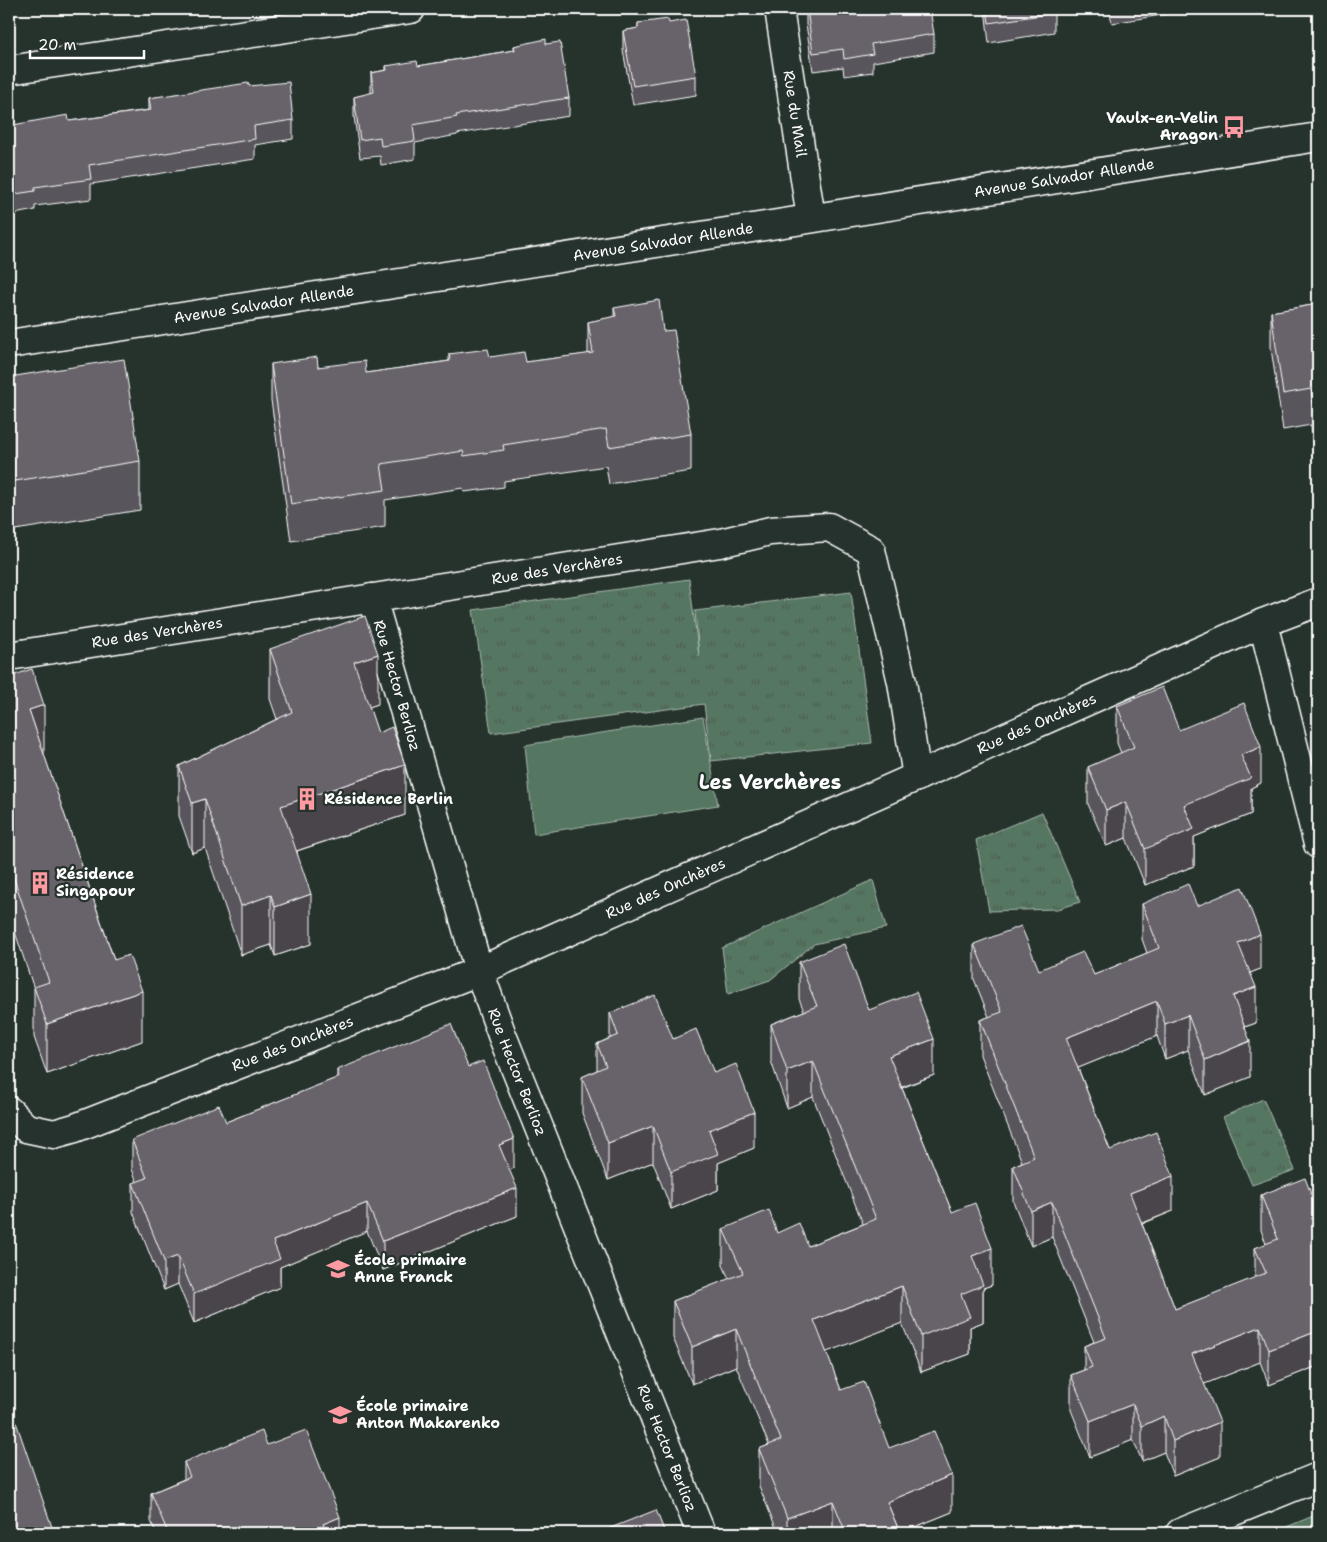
<svg xmlns="http://www.w3.org/2000/svg" width="1327" height="1542" font-family="'Shantell Sans',sans-serif">
<defs>
<pattern id="park-tufts" width="24" height="20" patternUnits="userSpaceOnUse" patternTransform="scale(1.25)"><rect width="24" height="20" fill="#547660"/><path d="M3 7l-1-3M5 7V3M7 7l1-3M15 17l-1-3M17 17v-4M19 17l1-3" fill="none" stroke="#4f5d54"/></pattern>
</defs>
<rect width="100%" height="100%" fill="#26332d"/>
<filter id="ink" filterUnits="userSpaceOnUse"><feTurbulence type="fractalNoise" baseFrequency=".02" numOctaves="2"/><feDisplacementMap in="SourceGraphic" scale="10" xChannelSelector="R" yChannelSelector="G"/><feConvolveMatrix kernelMatrix="1 2 1 2 8 2 1 2 1" color-interpolation-filters="sRGB"/></filter>
<g filter="url(#ink)">
<path fill="url(#park-tufts)" stroke="#aabab0" d="M689,579l10,77 -4,-45 156,-19 21,151 -161,18 -7,-57 -213,29 -18,-123z
M1042,812l38,90 -22,7 -69,2 -13,-71z
M873,880l13,48 -72,16 -44,36 -42,14 -6,-46z
M1263,1099l32,71 -43,15 -29,-68z"/>
<path fill="#547660" stroke="#aabab0" d="M703,717l15,88 -184,29 -9,-89z
M1318,1514v19h-46z"/>
<g fill="none" stroke-linecap="round" stroke-linejoin="round">
<defs>
<g id="minor">
<path id="s1" d="M779,9l32,209"/>
<path d="M9,70l402,-61"/>
<path id="s2" d="M372,598l107,373 23,64 199,498"/>
<path d="M1263,623l55,221"/>
<path id="s3" d="M9,656l711,-113 50,-12 59,-4 42,23 31,132 15,95"/>
<path id="s4" d="M9,1111l17,17 28,6 21,-6 121,-47 283,-110 784,-348 55,-21"/>
<path d="M1180,1533l138,-56"/>
</g>
<g id="major">
<path id="s5" d="M9,344l756,-118 553,-89"/>
</g>
</defs>
<use href="#minor" stroke="#fff" stroke-width="31"/>
<use href="#major" stroke="#fff" stroke-width="31"/>
<use href="#minor" stroke="#26332d" stroke-width="28"/>
<use href="#major" stroke="#26332d" stroke-width="28"/>
</g>
<path fill="#59545c" stroke="#fff" d="M806,9l128,25v18l-61,10v10l-29,4 -1,-9 -30,4 -7,-47z
M985,9h69v23l-65,11z
M1109,9h90l-87,14z
M638,23h31l27,53v19l-63,10 -10,-55v-19l15,-3z
M546,44l23,54v18l-112,18v1l-42,8v16l-34,6 -1,-9 -20,2 -6,-42v-19l17,-4v-20l15,-3v-4h32l96,-16v-4z
M249,86l44,34v19l-38,6v14l-164,25v15l-56,7v4l-26,5v-95l4,5 56,-4 80,-11v-12z
M1318,304v174l-7,-53 -28,5 -12,-82v-36z
M614,308l49,23 28,103v37l-82,13 -3,-18 -102,15v6l-40,5 -1,-4 -78,12v27l-94,14 -20,-141v-36l47,3 48,6 83,-12v-7l41,3 36,5 62,-8v-32l26,-5z
M9,377l131,84v49l-131,21z
M270,649l108,55 -9,3 36,108 -108,36 14,93 -36,12 -4,-11 -30,10 -36,-107 -13,5 -13,-37v-50l98,-47 -7,-20z
M9,677l35,78 98,286 -95,33 -13,-37v-48l-25,-75z
M1117,706l62,24 82,53 -10,5v26l-57,23v29l-49,19 -19,-47 -20,8 -18,-42v-37l33,-14 -4,-10z
M1142,904l55,2 63,63 -10,4 6,50 -11,4 5,50 -45,18 -17,-45 -23,9 -8,-23 -79,32 32,82 63,61 -31,13 33,85 80,-31v-30l11,-4 -5,-14v-35l52,4 5,-2v180l-3,-10 -46,18 -9,-23 -56,22 16,73 -47,19 -9,-24 -22,9 -9,-21 -43,17 -19,-47v-35l13,-5v-24l10,-4 -42,-105 -21,9 -18,-45v-35l9,-4 -42,-107v-35l9,-3 -15,-38v-35l65,26 55,5 53,-22 -5,-14z
M799,962l70,48 65,65 -32,13 50,124 40,73 -9,3v34l-13,5v27l-49,18 -19,-49 -76,29 15,38 48,58 63,64 -52,21h-122l-19,-47v-37l10,-4 -33,-79 -44,18 -19,-46v-37l56,-22 -6,-14v-36l54,4 31,13 55,-22 -50,-127 -26,11 -16,-47v-37l33,-13 -5,-12z
M610,1013l63,26 41,34 40,75 -36,15v27l-47,19 -18,-47 -45,18 -26,-67v-36l15,-7v-26l13,-6z
M468,1067l46,101 -5,2 8,46 -134,54 -16,-39 -87,36v20l-86,36 -16,-39 -14,6 -31,-78v-29l4,-1 -5,-13v-29l94,-18 111,-44v-8z
M267,1445l73,88h-184l-5,-12v-28l33,-14v-17z"/>
<path fill="#49454b" stroke="#fff" d="M378,654v50l-24,8v-50z
M44,705v50l-15,-45z
M1261,747v36l-10,5v26l-57,23v29l-49,19v-36l39,-44 57,-50z
M405,765v50l-124,41v-50z
M205,799v49l-13,5v-50z
M1126,802v36l-20,8v-36z
M311,894v50l-36,12v-49z
M271,895v50l-30,10v-49z
M1260,934v35l-22,9v-35z
M1256,987v36l-23,8v-35z
M142,991v50l-95,33v-50z
M1157,1001v35l-91,37v-35z
M1188,1015v35l-23,9v-35z
M934,1039v36l-45,17v-36z
M1250,1041v36l-45,18v-35z
M813,1061v36l-26,11v-37z
M754,1112v36l-36,15v27l-47,19v-37l38,-42z
M653,1126v36l-45,18v-37z
M514,1139v29l-15,6v-29z
M1173,1176v35l-43,17v-35z
M517,1188v28l-134,54v-29z
M1052,1202v35l-21,9v-35z
M367,1203v28l-87,36v20l-86,36v-29l79,-53z
M992,1248v37l-9,3v34l-13,5v27l-49,18v-36l40,-42 11,-38z
M178,1256v28l-14,6v-29z
M902,1286v37l-88,34v-37z
M1260,1327v35l-68,27v-35z
M736,1329v37l-44,18v-37z
M1315,1332v35l-46,18v-35z
M1133,1404v36l-43,17v-36z
M1164,1416v36l-22,9v-35z
M1220,1422v35l-47,19v-35z
M952,1475v37l-52,21 -13,-31z
M833,1501v32h-46v-15z
M340,1517v16h-17v-9z"/>
<path fill="#68626b" stroke="#fff" d="M807,9h123l4,25 -63,10 2,10 -29,5 -1,-10 -30,4z
M987,9h67v4l-65,10z
M668,19l1,4 17,-3 10,56 -63,10 -10,-55 15,-3v-5z
M546,39v5l14,-2 9,56 -113,17 1,2 -44,8 2,16 -34,5 -1,-9 -20,3 -6,-43 20,-5 -3,-19 16,-3 -1,-4 31,-5 1,5 97,-16 -1,-4z
M289,82l4,38 -39,6 1,13 -166,26 2,14 -56,8v4l-26,4v-75h4v5l55,-10 1,6 82,-11 -2,-12 99,-15 1,3z
M659,300l4,31 11,-1 17,104 -82,13 -3,-18 -103,16 1,5 -40,6 -1,-5 -82,13 4,26 -94,14 -20,-140 46,-7 1,10 47,-6 1,12 84,-12 -1,-7 39,-5 2,8 34,-5 2,10 67,-9 -5,-31 28,-6 -2,-8z
M1318,304v137l-7,-52 -28,5 -12,-82z
M124,359l16,102 -131,21v-105z
M365,616l13,38 -24,8 24,71 14,-6 13,38 -124,41 30,88 -36,13 -4,-12 -30,11 -36,-107 -13,4 -13,-37 113,-54 -22,-63z
M32,669l12,36 -15,5 85,250 15,-5 13,36 -95,33 -13,-37 15,-5 -40,-118v-187z
M1162,687l17,43 65,-27 17,44 -20,8 10,23 -67,27 10,24 -49,20 -19,-47 -20,8 -18,-43 46,-20 -17,-41z
M1188,884l9,22 45,-19 18,47 -22,9 18,44 -23,9 17,45 -45,19 -17,-45 -23,9 -8,-23 -91,37 44,112 46,-18 17,44 -43,17 45,116 91,-36 -11,-25 23,-9 -17,-44 44,-17 8,21 5,-2v144l-3,-9 -46,18 -9,-23 -68,27 28,68 -47,19 -9,-25 -22,10 -9,-22 -43,17 -19,-46 21,-8 -8,-21 22,-8 -54,-136 -21,9 -18,-45 21,-9 -54,-137 22,-8 -28,-68 47,-18 18,44 44,-18 11,23 65,-27 -17,-44z
M844,944l25,66 47,-18 18,47 -45,17 63,156 23,-9 17,45 -20,8 11,29 -22,9 9,23 -49,19 -19,-50 -88,34 27,70 23,-8 25,66 45,-17 18,44 -65,27 13,31h-54l-13,-32 -46,17 -28,-69 22,-9 -45,-111 -44,18 -19,-46 70,-28 -20,-44 46,-19 8,23 22,-10 9,23 68,-27 -63,-158 -26,10 -16,-47 46,-18 -18,-44z
M655,995l18,44 23,-10 18,44 22,-9 18,48 -45,18 9,24 -47,18 -18,-46 -45,17 -26,-66 24,-11 -9,-22 21,-9 -8,-22z
M451,1024l17,43 15,-6 31,78 -15,6 18,43 -134,53 -16,-38 -94,38 7,18 -86,35 -16,-38 -14,5 -31,-78 14,-5 -15,-38 87,-35 7,17 113,-45 -2,-7z
M15,1419l39,114h-45v-112z
M306,1430l34,87 -17,7 4,9h-159l-17,-40 39,-16 -6,-15 78,-31 5,14z
M656,1510l9,23h-67z"/>
</g>
<defs>
<symbol id="bus-bare" viewBox="-9 -9 18 18"><path d="M-5-6H5V4H4V6H2V4H-2V6H-4V4H-5ZM-3.5-4V0h7V-4ZM-3.5 1.2v1.5H-2V1.2ZM2 1.2v1.5H3.5V1.2Z" fill="#ff9aa2" stroke="#26332d" stroke-width="2.5" paint-order="stroke"/></symbol>
<symbol id="building-bare" viewBox="-9 -9 18 18"><path d="M-4-6H4V6H1V3H-1V6H-4ZM-2.5-4.3h1.7v1.8h-1.7ZM.8-4.3h1.7v1.8H.8ZM-2.5-1h1.7V.8h-1.7ZM.8-1h1.7V.8H.8Z" fill="#ff9aa2" stroke="#26332d" stroke-width="2.5" paint-order="stroke"/></symbol>
<symbol id="school-bare" viewBox="-9 -9 18 18"><path d="M0-5L7-2L0 1L-7-2ZM-4 1L0 2.5L4 1V4Q0 6-4 4Z" fill="#ff9aa2" stroke="#26332d" stroke-width="2.5" paint-order="stroke"/></symbol>
</defs>
<g fill-rule="evenodd">
<use href="#bus-bare" x="1218" y="111" width="32" height="32"/>
<use href="#building-bare" x="291" y="783" width="32" height="32"/>
<use href="#building-bare" x="24" y="867" width="32" height="32"/>
<use href="#school-bare" x="322" y="1253" width="32" height="32"/>
<use href="#school-bare" x="324" y="1399" width="32" height="32"/>
</g>
<g text-anchor="middle" stroke-width="4.5" stroke-linejoin="round" paint-order="stroke">
<g font-size="15" fill="#fff" stroke="#26332d">
<text dy="5" stroke="none"><textPath href="#s1" startOffset="106">Rue du Mail</textPath></text>
<text dy="5" stroke="none"><textPath href="#s5" startOffset="1068">Avenue Salvador Allende</textPath></text>
<text dy="5" stroke="none"><textPath href="#s5" startOffset="662">Avenue Salvador Allende</textPath></text>
<text dy="5" stroke="none"><textPath href="#s5" startOffset="258">Avenue Salvador Allende</textPath></text>
<text dy="5" stroke="none"><textPath href="#s3" startOffset="555">Rue des Verchères</textPath></text>
<text dy="5" stroke="none"><textPath href="#s3" startOffset="150">Rue des Verchères</textPath></text>
<text dy="5" stroke="none"><textPath href="#s2" startOffset="91">Rue Hector Berlioz</textPath></text>
<text dy="5" stroke="none"><textPath href="#s4" startOffset="1118">Rue des Onchères</textPath></text>
<text dy="5" stroke="none"><textPath href="#s4" startOffset="712">Rue des Onchères</textPath></text>
<text dy="5" stroke="none"><textPath href="#s4" startOffset="308">Rue des Onchères</textPath></text>
<text dy="5" stroke="none"><textPath href="#s2" startOffset="496">Rue Hector Berlioz</textPath></text>
<text dy="5" stroke="none"><textPath href="#s2" startOffset="901">Rue Hector Berlioz</textPath></text>
</g>
<g font-size="15" font-weight="bold" fill="#fff" stroke="#26332d" text-anchor="start">
<text x="1218" y="123" text-anchor="end">Vaulx-en-Velin<tspan x="1218" dy="17">Aragon</tspan></text>
<text x="324" y="804">Résidence Berlin</text>
<text x="56" y="879">Résidence<tspan x="56" dy="17">Singapour</tspan></text>
<text x="354" y="1265">École primaire<tspan x="354" dy="17">Anne Franck</tspan></text>
<text x="356" y="1411">École primaire<tspan x="356" dy="17">Anton Makarenko</tspan></text>
</g>
<g font-size="20" font-weight="bold" fill="#fff" stroke="#26332d">
<text x="770" y="789">Les Verchères</text>
</g>
</g>
<rect width="1327" height="1542" fill="none" stroke="#26332d" stroke-width="30"/>
<rect x="15" y="15" width="1297" height="1512" fill="none" stroke="#fff" stroke-width="2" filter="url(#ink)"/>
<path d="M30 50v8h114v-8" fill="none" stroke="#ffffff" stroke-width="2.5"/>
<text x="38" y="50" font-size="15" fill="#ffffff" stroke="#26332d" stroke-width="4" paint-order="stroke">20 m</text>
</svg>
